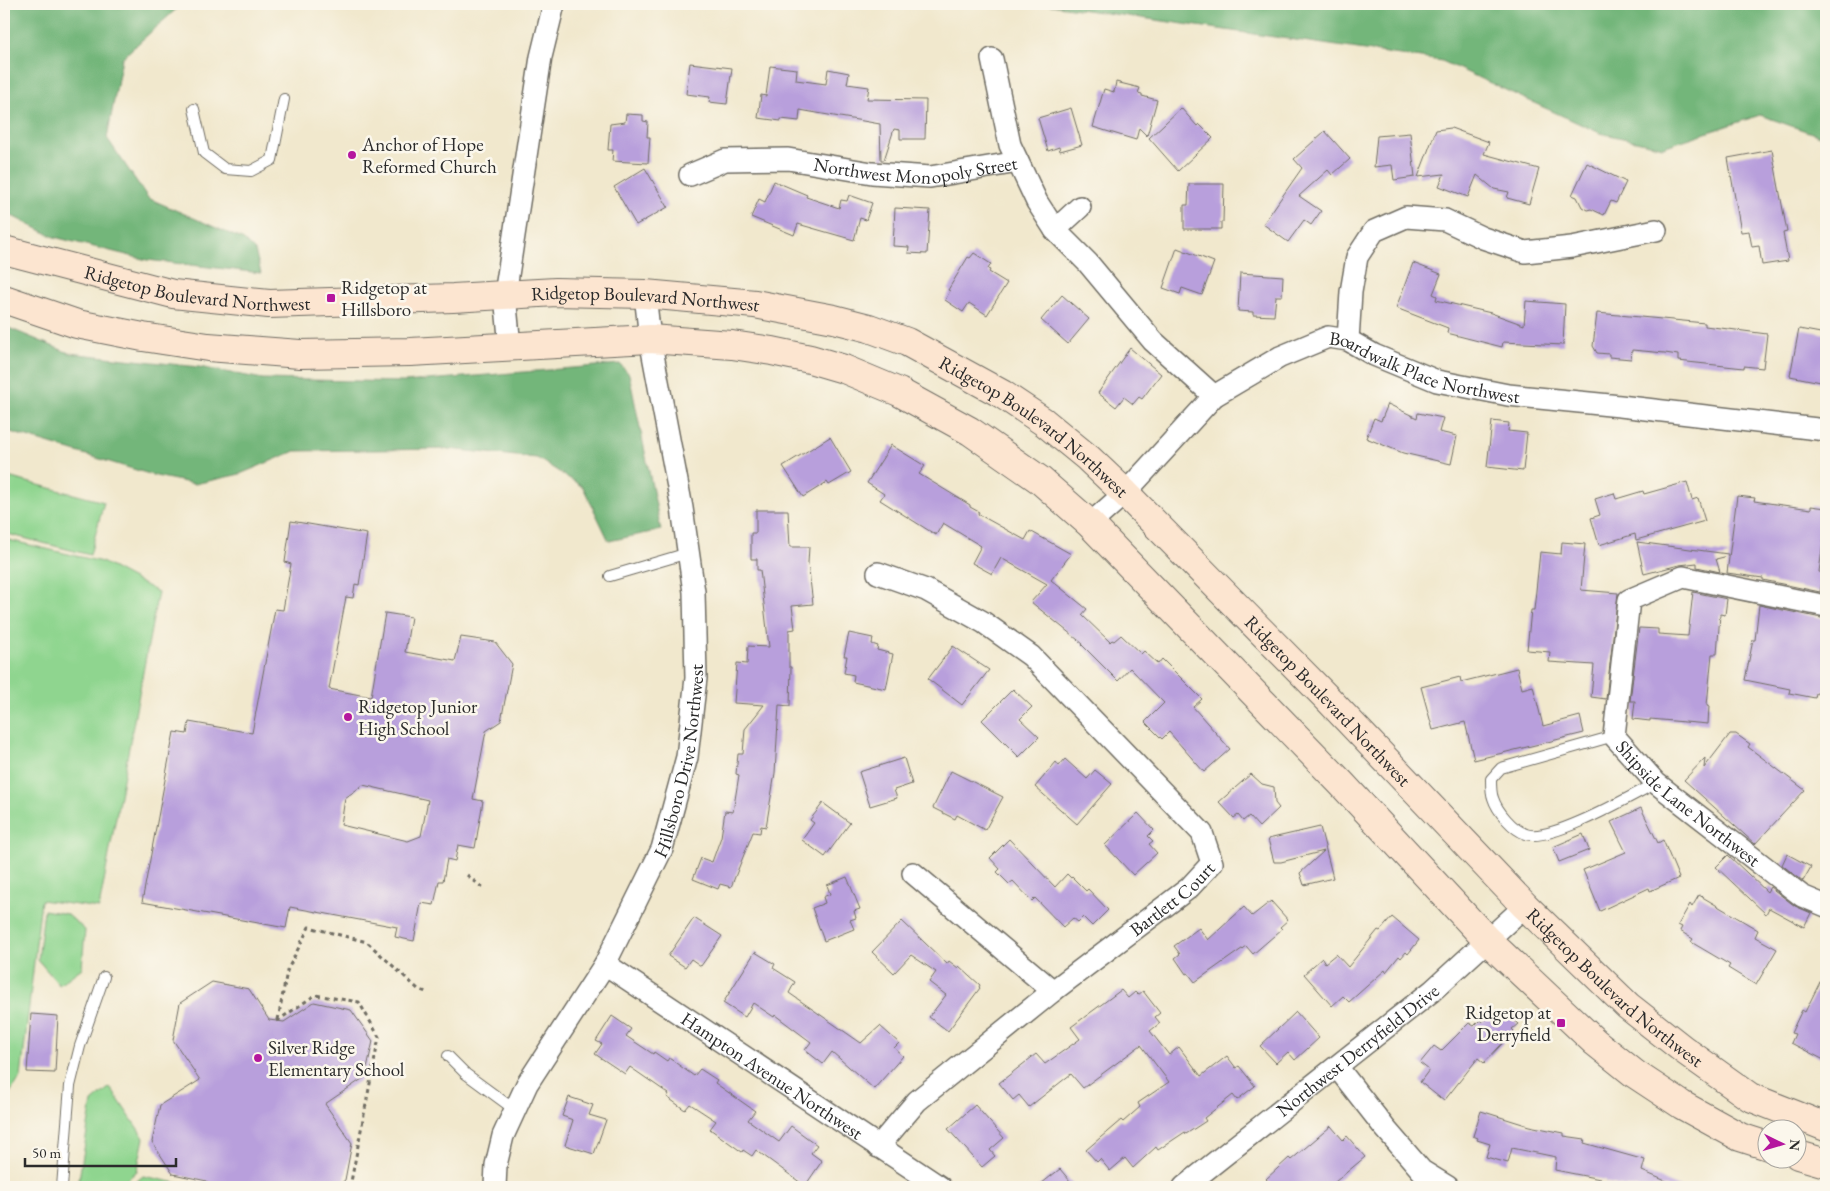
<svg xmlns="http://www.w3.org/2000/svg" width="1830" height="1191" font-family="'EB Garamond',serif">
<rect width="100%" height="100%" fill="#fbf7ec"/>
<filter id="ink" filterUnits="userSpaceOnUse"><feTurbulence type="fractalNoise" baseFrequency=".02" numOctaves="2"/><feDisplacementMap in="SourceGraphic" scale="10" xChannelSelector="R" yChannelSelector="G"/><feConvolveMatrix kernelMatrix="1 2 1 2 8 2 1 2 1" color-interpolation-filters="sRGB"/></filter>
<filter id="wash" filterUnits="userSpaceOnUse"><feTurbulence type="fractalNoise" baseFrequency=".0096" numOctaves="4" result="noise"/><feDisplacementMap in="SourceGraphic" scale="20" xChannelSelector="R" yChannelSelector="G"/><feGaussianBlur stdDeviation="1.12" result="paint"/><feColorMatrix in="noise" values="0 0 0 0 0 0 0 0 0 0 0 0 0 0 0 0 0 1.4 0 .05"/><feComposite in="paint" operator="in"/></filter>
<g filter="url(#wash)">
<rect width="100%" height="100%" fill="#f1e8cd"/>
<path fill="#8fd58f" stroke="#5d805d" d="M4,476l100,26 -14,53 -86,-22z
M4,539l98,23 56,30 -59,316 -58,-8 -20,177 -17,24z
M44,910l23,4 18,16 -3,38 -23,17 -21,-25z
M110,1087l34,51 -7,33 -18,16h-37l-3,-8 13,-77z
M143,1176l39,8 1,3h-53z"/>
<path fill="#73b67a" stroke="#4f7052" d="M4,4h178l-60,54 -15,80 41,60 96,42 11,11 6,22 -114,-13 -93,-23 -50,-25z
M1044,4h782v134l-66,-23 -97,32 -63,-14 -158,-72z
M4,326l65,27 130,14 64,12 141,3 216,-18 9,10 32,156 -52,11 -26,-54 -46,-29 -89,-9 -153,2 -55,23 -45,10 -39,-8 -152,-46z"/>
<g id="blocks">
<path fill="#b89fdc" fill-rule="evenodd" d="M690,63l42,5 -5,36 -18,-2 1,-5 -24,-3z
M770,66l27,3 -1,11 30,4 2,-15 21,4 -2,11 22,3 -2,12 59,1 -1,39h-25v-9l-6,-1 -10,31h-3l-1,-36 -80,-14 -1,11 -18,-2v2l-23,-3 3,-23 5,1z
M1116,82l24,6 -2,5 4,1v2l15,4 -10,36 -8,-8 -3,12 -43,-13 11,-38 10,3z
M1071,108l11,37 -22,6 -1,-4 -11,4 -10,-33z
M1181,108l16,18 2,-2 14,14 -35,33 -29,-33z
M626,114l17,1v6l5,1 -1,15h3l-2,26 -36,-2 1,-11h-5l2,-26 15,-2z
M1451,128l38,14 -5,12 55,15 -10,35 -22,-6 2,-6 -15,-3 -17,-14 -9,22 -29,-11 5,-12 -26,3 18,-47z
M1325,131l25,28 -18,16 -4,-5 -29,26 22,15 -10,14 -7,-5 -16,22 -25,-18 39,-56 -8,-9z
M1410,133l5,44 -21,3 -2,-15 -18,2 3,-31z
M1772,150l15,82 -4,1 5,28 -26,4 -3,-19 -7,1 -3,-16 -8,1 -13,-74z
M1587,163l39,19 -10,21 -5,-2 -7,14 -13,-6 -4,1 -5,-3 -5,-10 -5,-2z
M645,168l23,39 -32,18 -22,-38z
M774,181l33,14 -1,2 33,11 2,-8 6,1 2,-6 23,8 -6,17 -6,-2 -6,22 -56,-16 -4,11 -43,-18 8,-18 6,3z
M1189,184h35l-1,38h-2v7h-37v-24h4z
M895,208l35,2 -3,44 -19,-1 1,-6 -16,-1z
M1177,248l37,14 -12,33 -20,-7 -2,6 -17,-6z
M974,253l17,11 -3,5 2,1 -1,2 18,11 -20,32 -18,-12 -6,9 -18,-12 5,-9 -2,-1 20,-33 2,1z
M1413,263l28,11 -8,20 4,2 -1,4 55,13 33,12 2,-24 39,3 -2,41 -60,-3 -1,5 -55,-14 1,-5 -52,-20z
M1240,273l43,3 -1,20h-6l-2,20 -21,-1v-3l-15,-1z
M1062,295l27,24 -21,25 -27,-24z
M1597,313l108,10v3l62,8 -4,34 -19,-2v2l-66,-7v-6l-13,-2 -33,-3 -1,9 -22,-2v-3l-12,-1 -4,-7z
M1799,329l27,5v49l-36,-7z
M1130,348l31,26 -19,25 -3,-2 -6,7 -9,-7 -8,10 -18,-14z
M1388,404l29,14 1,-5 25,5 -4,14 18,4 -6,28 -48,-11 -37,-15 8,-20 7,3z
M1492,421l17,2 -1,8 19,2 -4,38 -36,-4z
M830,437l21,35 -22,13 -2,-3 -24,15 -20,-31z
M891,445l34,21 -6,8 51,31v2l9,5 -1,2 47,26 5,-9 41,23 -20,26 36,29 -5,6 28,27 2,-2 2,1 7,-6 20,19 3,-3 14,13 4,-5 40,40 -9,8 37,42 -26,23 -35,-40 -7,7 -17,-17 19,-19 -34,-35 -12,13 -36,-36 1,-1 -52,-42 16,-18 -46,-26 -9,16 -20,-11 9,-17 -38,-23 -7,12 -56,-35 4,-6 -17,-11z
M1687,482l5,18 6,-2 7,23 -69,19 -1,-6 -36,11 -8,-27 9,-3 -5,-16 19,-6 2,6 27,-8 1,3z
M1737,496l18,2 -1,3 57,8v-3l15,2v12l-7,52 5,1 -4,19 -57,-12v-2l-36,-5z
M756,510h32l2,37h19l-1,16 5,41 -21,2 3,23 -6,1v37h2l-1,39 -11,-1 -4,68 -9,54 -5,-1 -1,7 -7,-1 -22,55 -11,-3 -2,5 -25,-10 8,-21 11,4 9,-25 4,-26 8,1 6,-37 -3,-1 2,-20h5l2,-25 19,-24 -30,-2 3,-40 10,1 1,-18 21,1 -9,-77h-3v-11h-6v-26h5z
M291,521l76,13 -8,51 -4,-1 -2,14 -7,-1 -17,92 42,8 14,-84 26,4 -6,35 50,9 6,-24 34,5 17,22 -11,57 -15,10 -13,68 10,2 -8,47 -17,-3 -3,16 -8,-2 -4,22h-4l-5,24 -13,-2 -7,38 -19,-4 2,-10 -107,-20 -4,21 -144,-26 32,-170 13,2 2,-12 63,11 23,-124 8,1 8,-46 -6,-2zM363,785l65,15 -7,36 -13,5 -67,-16 4,-27z
M1562,542l23,2 -4,46 37,3 -12,106 -15,-2 3,-32 -45,-3 1,-10 -23,-2 4,-40h3l6,-58 21,2z
M1637,542l91,12v2l-12,3 4,13 -23,-5v-4l-18,2 -35,9z
M1693,592l34,7 -2,16 -5,-1 -3,40h-5l-5,51 2,1 -1,18 -58,-5v2l-17,-2 2,-18h-5l9,-73 19,1v5l30,2z
M1759,605l67,14v72l-3,-1v4l-7,-1 -1,5 -26,-5 1,-4 -45,-9 8,-40h2z
M849,633l24,5 -1,6 6,2 -1,4 16,4 -7,35 -33,-7 1,-7 -10,-2 3,-17h-3z
M953,646l36,24 -27,35 -34,-26z
M1517,668l5,21 11,-3 10,40 37,-10 4,17 -110,27 -9,-38 -32,8 -12,-43 39,-10 1,5z
M1013,689l19,18 -12,12 19,18 -20,20 -37,-37z
M1730,734h6l14,10 -2,3 57,43 -50,54 -71,-64 21,-22 -1,10z
M904,758l8,26 -18,6 3,8 -27,8 -11,-34z
M1065,759l22,20 8,-9 17,14 -35,40 -42,-37 21,-25 3,4z
M951,771l52,26 -18,33 -28,-15 -2,4 -22,-11z
M1251,774l11,10 12,3 1,16 4,5 -20,19 -10,-11 -6,5 -5,-6 -4,3 -15,-16z
M823,803l27,20 -25,34 -23,-17 12,-17 -4,-3z
M1641,808l17,35 5,-3 16,38 -29,13 -1,-3 -49,23 -17,-41 43,-18 -15,-30z
M1138,813l16,17 -6,6 5,5 -4,3 8,9 -24,22 -28,-30z
M1320,827l13,51 -29,7 -4,-12 24,-22 -43,11h-7l-6,-23z
M1583,834l6,16 -30,12 -6,-15z
M1009,839l46,48 12,-13 4,4 1,-1 14,14 2,-2 20,21 -16,16 -9,-9 -5,5 -5,-4 -10,9 -28,-29 -3,3 -19,-20 -4,3 -12,-12 3,-3 -10,-11z
M1787,854l24,13 -8,14 -21,-16z
M1728,855l39,37 3,-5 25,19 16,7 -7,14 -35,-19 -3,6 -50,-47z
M847,877l13,32 -6,2 2,7 -6,2 4,9 -30,12 -12,-33 13,-5 -2,-6 7,-3 -3,-9z
M1699,895l59,35 -3,7 22,12 -21,36 -28,-17 2,-3 -39,-23 2,-3 -13,-8 2,-4 -4,-2 12,-21 2,3z
M1271,901l17,19 -8,7 2,2 -29,25 -7,-8 -51,36 -7,-9 -2,1 -11,-16 5,-4 -6,-8 25,-18 9,12 36,-33 8,9z
M1392,917l27,23 -11,14 -2,-2 -5,6 -2,-2 -13,16 -1,-2 -36,32 -6,-6 -11,10 -28,-32 18,-16 3,5 11,-9 12,13 30,-37 2,1z
M694,918l28,18 -21,30 -10,-7 -6,8 -17,-11z
M902,921l45,43 2,-3 9,7 1,-2 21,19 -1,2 1,1 -32,43 -19,-14 17,-22 -17,-13 7,-10 -25,-17 -17,18 -22,-21z
M755,952l20,12 -2,4 22,14 -6,11 72,50 19,-17 19,17 -5,5 9,8 -29,33 -42,-37 -9,12 -18,-14 6,-8 -36,-27 -1,2 -21,-14 -8,14 -22,-14z
M1826,970v91l-35,-18 4,-9 -4,-1 11,-23 3,2z
M212,982l37,7 20,31 15,2 30,-20 37,8 22,31 -8,36 -40,27 27,39 -7,37 -9,7h-129v-6l-34,-7 -21,-32 8,-37 40,-25 -27,-40 7,-37z
M1121,990l7,8 7,-6 3,3 5,-4 17,22 -5,4 5,6 -10,8 19,24 10,-8 22,29 26,-20 9,12 3,-2 16,20 -18,14 -4,-5 -29,23 2,3 -20,13 -1,-2 -27,18 -2,-3 -23,21 -8,-10 -15,13 -10,-12 -3,3 -11,-12 35,-30 2,2 17,-15 -2,-4 31,-21 -28,-37 -58,43 -12,-14 -42,33 -10,-12 -6,5 -14,-17 37,-29 9,10 35,-25 -9,-12z
M1296,1012l23,26 -24,22 -7,-8 -12,11 -16,-17z
M1506,1013l12,11 -6,5 2,2 -30,32 -6,-5 -34,43 -24,-19 9,-12 -9,-7 14,-17 7,5 28,-28 5,3 6,-6 2,2 8,-7 7,7z
M31,1014l27,2 -3,57 -28,-1z
M612,1016l19,13 -5,7 27,18 1,-2 13,9 2,-3 25,18 6,-7 17,11 -2,3 40,28 -7,9 31,22 12,-16 26,19 -6,8 11,8 -17,25 -49,-36 -4,6 -9,-6 -1,2 -32,-23 6,-8 -26,-17 -5,6 -18,-13 2,-3 -39,-27 -5,7 -30,-20 7,-10 -6,-3z
M569,1097l24,8 -4,10 17,5 -12,34 -29,-9 8,-25 -11,-4z
M975,1105l29,33 -14,12 5,6 -13,11 -34,-38z
M1481,1111l48,15 35,7v3l21,3 -1,4 61,17 -3,11 38,16h-55l-20,-5v-2l-50,-10 1,-13 -44,-9 -4,15 -22,-6 4,-13 -13,-4 1,-2 -5,-2z
M1331,1126l12,14 4,-4 18,21 -36,30h-55l-8,-8 23,-21 2,2z
M1060,1169l15,18h-38z"/>
</g>
</g>
<g filter="url(#ink)">
<use href="#blocks" fill-opacity="0" stroke="#706d64" stroke-width="1"/>
<g fill="none" stroke-linecap="round" stroke-linejoin="round">
<defs>
<path id="lane" d="M194,109l10,44 21,16 26,2 21,-11 12,-61
M610,576l78,-23
M1614,736l-113,32 -10,11c0,6 0,14 2,19 4,13 20,32 33,36 24,9 105,-38 130,-51
M448,1056l18,18 49,36
M62,1187l8,-101 10,-40 24,-69"/>
<g id="street">
<path d="M992,59l18,86 27,57 18,28 33,33 65,78 61,55"/>
<path id="s1" d="M690,175l35,-15 63,-1 84,14 58,4 88,-15"/>
<path d="M1055,230l25,-23"/>
<path d="M1348,340l3,-48 6,-35 17,-26 32,-14 39,3 38,18 42,14 47,-5 84,-17"/>
<path d="M510,347l-5,-52 36,-238 13,-53"/>
<path id="s2" d="M1090,524l35,-31 89,-97 66,-39 48,-20 20,3 26,15 63,26 71,14 112,11 206,24"/>
<path id="s3" d="M1826,606l-143,-29 -54,23 -15,136 42,47 146,113 24,10"/>
<path d="M913,873l140,118"/>
<path id="s4" d="M605,964l335,223"/>
<path d="M1337,1067l47,60 38,44 26,16"/>
<path id="s5" d="M878,1147l39,-46 136,-110 136,-103 23,-25 -10,-30 -171,-177 -48,-34 -57,-32 -48,-17"/>
<path id="s6" d="M495,1187l1,-22 7,-29 24,-52 78,-120 57,-115 25,-92 9,-79 -2,-86 -12,-84 -32,-169 -5,-45"/>
<path id="s7" d="M1184,1187l248,-196 93,-85"/>
</g>
<g id="secondary">
<path id="s8" d="M4,250l169,44 96,10 184,-6 103,-6 89,2 110,10 26,5 53,10 35,9 38,14 95,52 42,28 44,36 37,35 202,205 198,208 103,100 56,44 66,47 76,30"/>
<path d="M4,299l73,25 66,13 65,10 92,7 110,-2 240,-13 82,6 40,6 38,8 34,10 55,23 71,39 70,49 50,44 251,259 146,157 108,102 40,32 47,31 58,32 28,9"/>
<path d="M1798,1155l28,8"/>
</g>
</defs>
<use href="#lane" stroke="#706d64" stroke-width="12"/>
<use href="#street" stroke="#706d64" stroke-width="24"/>
<use href="#secondary" stroke="#706d64" stroke-width="30"/>
<path stroke="#706d64" stroke-width="3" stroke-dasharray="4 4" stroke-linecap="butt" d="M467,875l16,13
M278,1020l9,-49 22,-44 58,15 51,47 8,3
M277,1021l38,-26 44,7 20,35 -29,150"/>
<use href="#lane" stroke="#fff" stroke-width="10"/>
<use href="#street" stroke="#fff" stroke-width="21"/>
<use href="#secondary" stroke="#fce5d0" stroke-width="28"/>
</g>
</g>
<g fill="#b5179e" stroke="#fbf7ec" stroke-width="2">
<circle cx="352" cy="155" r="5"/>
<rect x="326" y="293" width="10" height="10" rx="2.5"/>
<circle cx="348" cy="717" r="5"/>
<rect x="1556" y="1018" width="10" height="10" rx="2.5"/>
<circle cx="258" cy="1058" r="5"/>
</g>
<g text-anchor="middle" stroke-width="5" stroke-linejoin="round" paint-order="stroke">
<g font-size="19" fill="#2b2b2b" stroke="#fbf7ec" text-anchor="start">
<text x="362" y="151">Anchor of Hope<tspan x="362" dy="22">Reformed Church</tspan></text>
<text x="341" y="294">Ridgetop at<tspan x="341" dy="22">Hillsboro</tspan></text>
<text x="358" y="713">Ridgetop Junior<tspan x="358" dy="22">High School</tspan></text>
<text x="1551" y="1019" text-anchor="end">Ridgetop at<tspan x="1551" dy="22">Derryfield</tspan></text>
<text x="268" y="1054">Silver Ridge<tspan x="268" dy="22">Elementary School</tspan></text>
</g>
<g font-size="19" fill="#2b2b2b" stroke="#fbf7ec">
<text dy="7" stroke="none"><textPath href="#s1" startOffset="230">Northwest Monopoly Street</textPath></text>
<text dy="7" stroke="none"><textPath href="#s8" startOffset="198">Ridgetop Boulevard Northwest</textPath></text>
<text dy="7" stroke="none"><textPath href="#s8" startOffset="648">Ridgetop Boulevard Northwest</textPath></text>
<text dy="7" stroke="none"><textPath href="#s2" startOffset="409">Boardwalk Place Northwest</textPath></text>
<text dy="7" stroke="none"><textPath href="#s8" startOffset="1068">Ridgetop Boulevard Northwest</textPath></text>
<text dy="7" stroke="none"><textPath href="#s8" startOffset="1472">Ridgetop Boulevard Northwest</textPath></text>
<text dy="7" stroke="none"><textPath href="#s6" startOffset="471">Hillsboro Drive Northwest</textPath></text>
<text dy="7" stroke="none"><textPath href="#s3" startOffset="442">Shipside Lane Northwest</textPath></text>
<text dy="7" stroke="none"><textPath href="#s5" startOffset="386">Bartlett Court</textPath></text>
<text dy="7" stroke="none"><textPath href="#s8" startOffset="1878">Ridgetop Boulevard Northwest</textPath></text>
<text dy="7" stroke="none"><textPath href="#s7" startOffset="221">Northwest Derryfield Drive</textPath></text>
<text dy="7" stroke="none"><textPath href="#s4" startOffset="201">Hampton Avenue Northwest</textPath></text>
</g>
</g>
<rect width="1830" height="1191" fill="none" stroke="#fbf7ec" stroke-width="20"/>
<g transform="translate(1782 1144) rotate(95)"><circle r="24" fill="#fbf7ec" stroke="#a8a59f"/>
<path d="M0-4L9 19L0 12L-9 19Z" fill="#b5179e"/>
<text y="-8" font-size="14" font-weight="bold" text-anchor="middle" fill="#2b2b2b">N</text>
</g>
<path d="M25 1158v8h151v-8" fill="none" stroke="#2b2b2b" stroke-width="2.5"/>
<text x="32" y="1158" font-size="15" fill="#2b2b2b" stroke="#fbf7ec" stroke-width="4" paint-order="stroke">50 m</text>
</svg>
